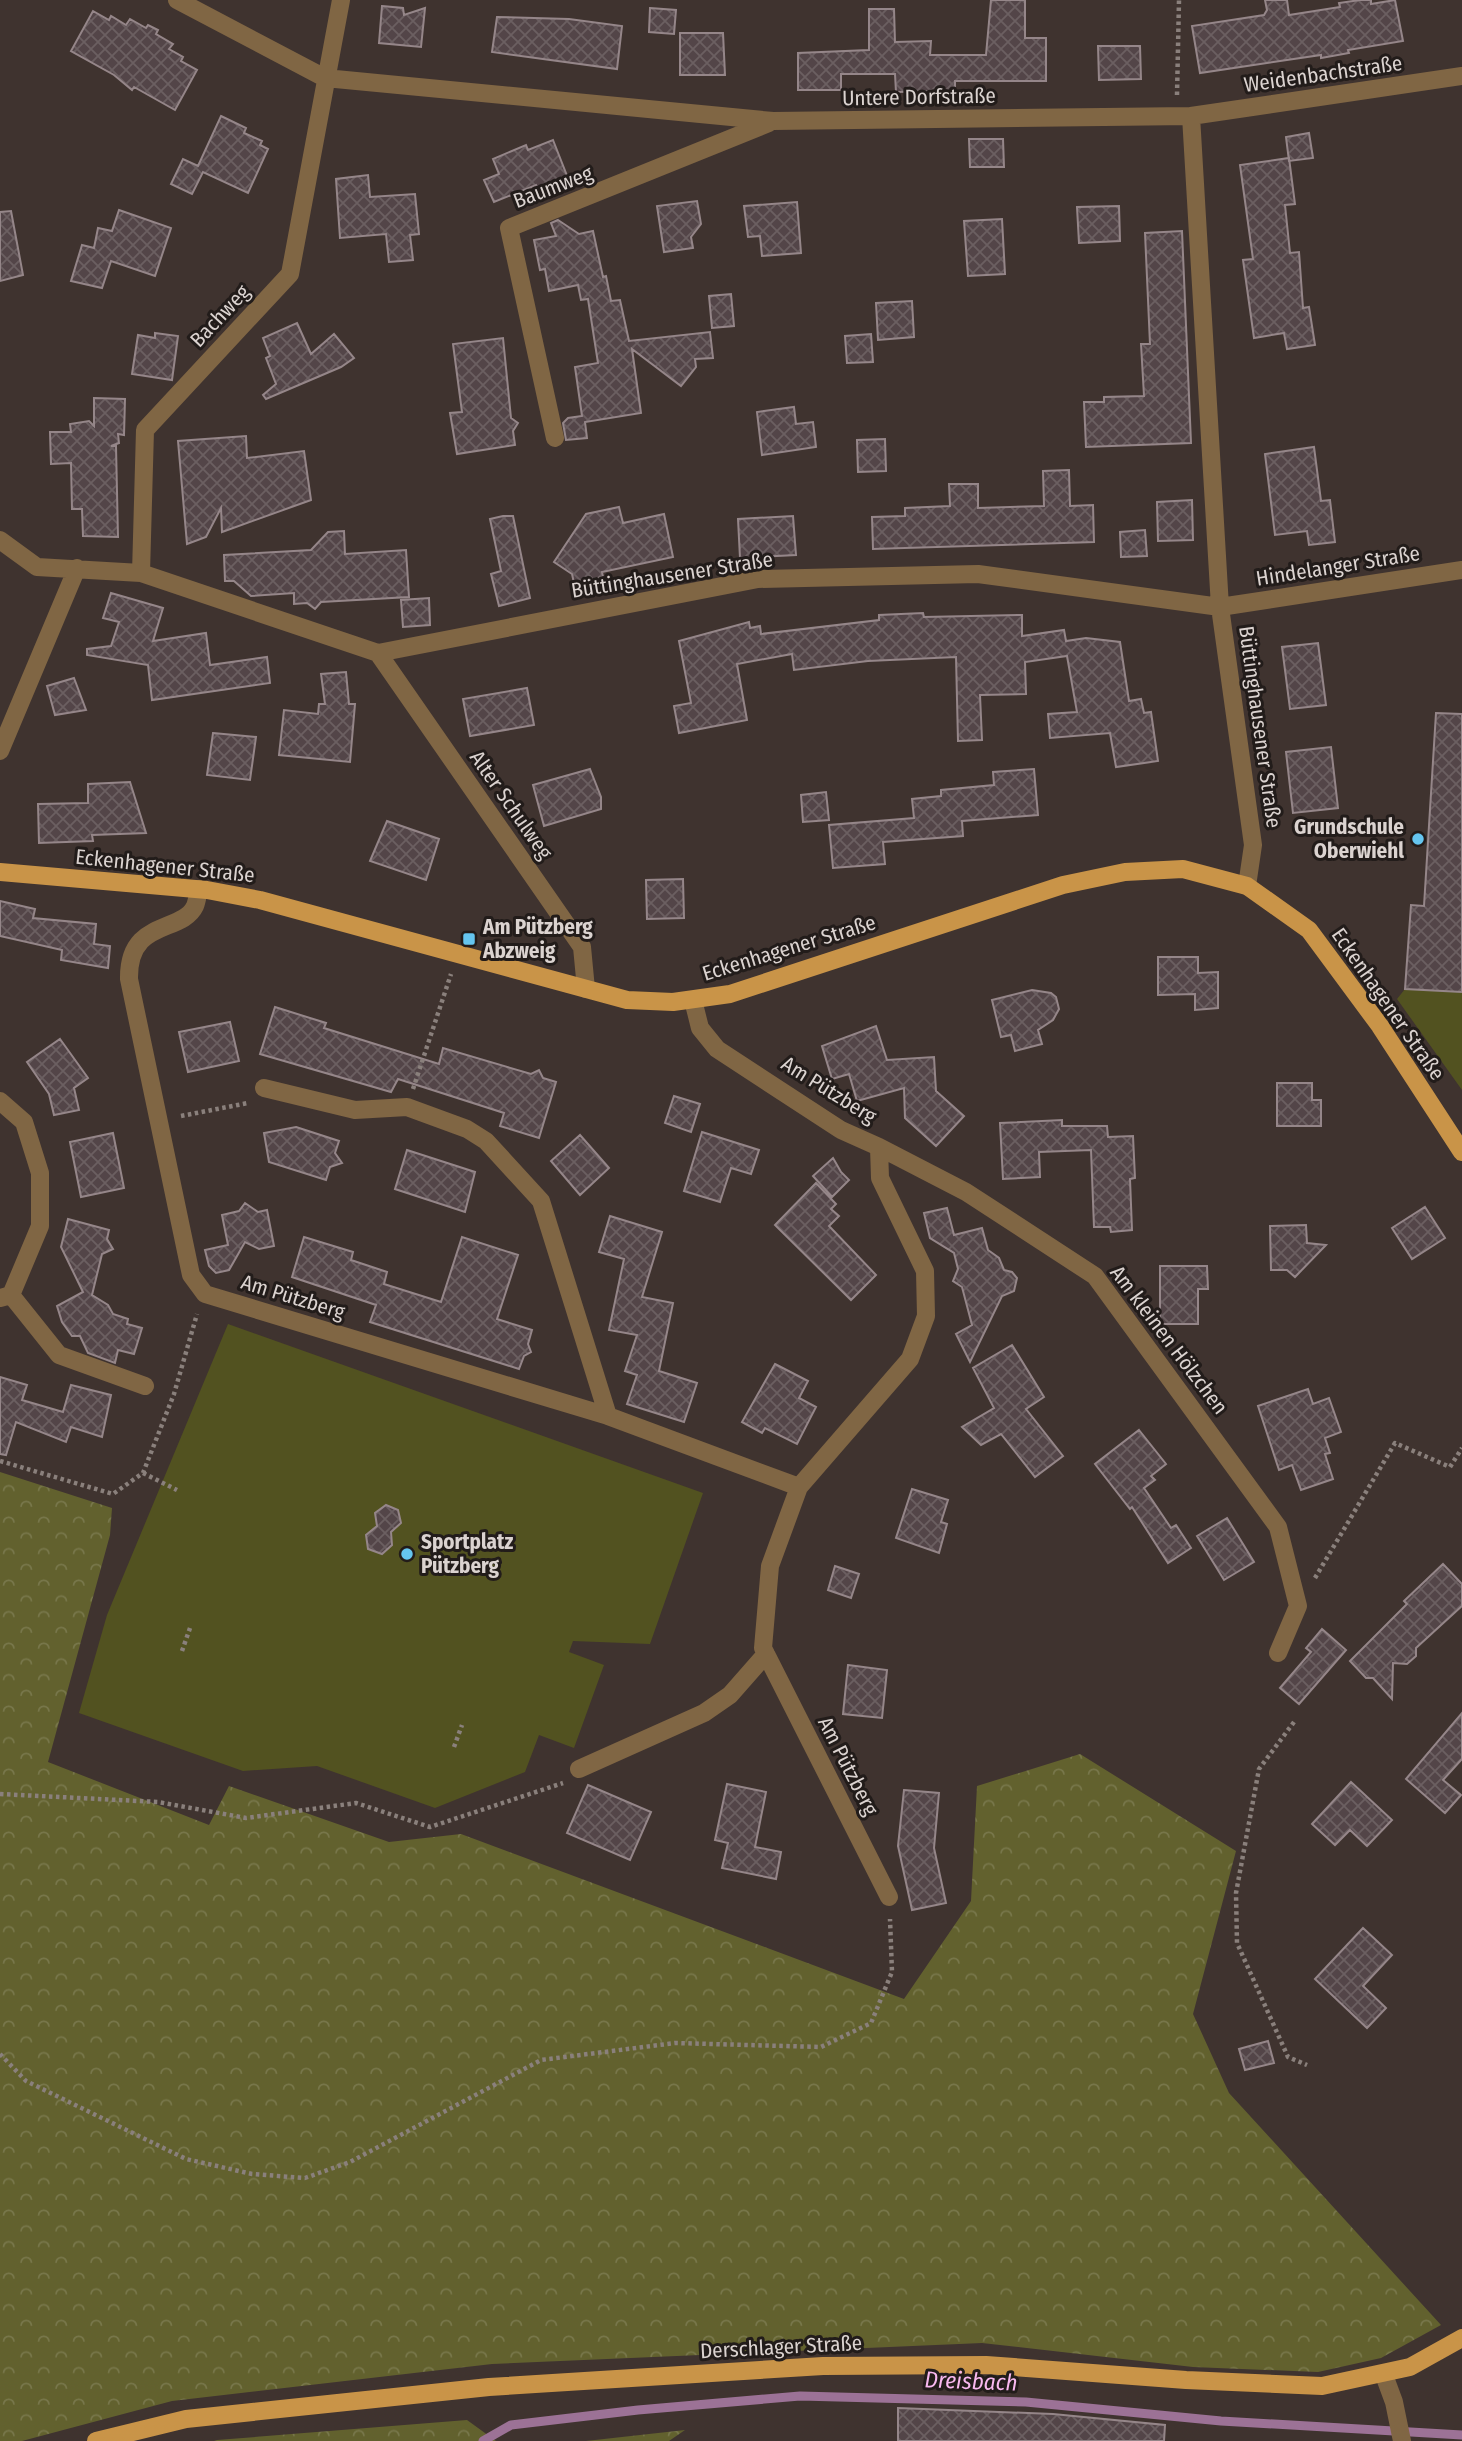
<svg xmlns="http://www.w3.org/2000/svg" width="1462" height="2441" font-family="'Fira Sans Condensed',sans-serif">
<defs>
<pattern id="forest-crowns" width="20" height="18" patternUnits="userSpaceOnUse" patternTransform="scale(1.75)"><rect width="20" height="18" fill="#62612e"/><path d="M2 6a3 3 0 1 1 6 0M12 15a3 3 0 1 1 6 0" fill="none" stroke="#78774b"/></pattern>
<pattern id="building-cross-hatch" width="8" height="8" patternUnits="userSpaceOnUse" patternTransform="scale(1.75)"><rect width="8" height="8" fill="#534548"/><path d="M0 0l8 8M0 8l8-8" fill="none" stroke="#6b5f61"/></pattern>
</defs>
<rect width="100%" height="100%" fill="#3f332f"/>
<path fill="url(#forest-crowns)" d="M0,1472l112,36 -2,27 -62,227 161,63 20,-39 160,56 72,-8 443,165 67,-98 6,-115 103,-32 156,97 -43,163 36,79 212,232 -60,33 -63,14 -125,-5 -211,-24 -490,21 -320,37 -150,40h-22z
M467,2420l29,21h-282l3,-1z
M685,2430l-16,11h-83z"/>
<path fill="#525220" d="M1405,989l57,3v98l-65,-91z
M228,1324l475,169 -53,151 -77,-3 -4,11 35,13 -30,83 -35,-13 -14,37 -90,36 -118,-42 -74,5 -164,-58 28,-98z"/>
<g fill="none" stroke-linecap="round" stroke-linejoin="round">
<path stroke="#9c7296" stroke-width="9" d="M483,2441l28,-16 127,-15 162,-14 226,6 195,19 241,14"/>
</g>
<path fill="url(#building-cross-hatch)" stroke="#958689" stroke-width="2" d="M991,0h34v38h21v43h-91v10l-59,1 -1,-18h-54v16h-43v-37l71,-3v-41h25l1,33 36,-1 -1,14h56z
M1265,0h22l2,15 51,-8 -1,-4 21,-3h11v4l24,-4 8,41 -55,9 1,3 -28,5v-3l-121,18 -8,-47 72,-11 3,-5z
M382,6l21,2 1,7 21,-7 -4,39 -42,-4z
M650,8l26,2 -2,24 -25,-2z
M93,11l16,9 2,-4 15,9 4,-6 16,9 2,-3 10,5 -2,4 17,10 -4,5 14,8 -2,4 16,9 -22,40 -41,-23 -2,3 -18,-15 -43,-24z
M497,17l72,2 53,7 -5,43 -125,-17z
M680,33h43l2,42h-45z
M1098,46h42l1,33 -42,1z
M221,116l25,12 -2,5 18,8 -2,4 8,4 -20,44 -45,-21 -11,22 -21,-10 12,-25 15,7z
M1309,133l4,25 -24,3 -3,-24z
M969,139h34l1,28h-34z
M553,140l18,46 -30,12 -5,-13 -42,17 -10,-22 15,-6 -6,-15 33,-14 2,5z
M1289,158l6,46 -10,1 5,48 9,-1 4,56 6,-1 6,38 -28,4 -3,-16 -30,5 -11,-78 10,-1 -13,-94z
M368,175l2,22 45,-3 4,40 -9,1 3,25 -24,2 -3,-28 -46,4 -4,-59z
M697,201l4,23 -10,13 2,11 -29,4 -7,-46z
M797,202l4,51 -39,3 -2,-20 -12,1 -4,-31z
M1119,206l1,35 -41,2 -2,-36z
M119,210l52,18 -16,48 -44,-15 -9,27 -31,-7 11,-36 12,3 4,-20 14,3z
M11,211l12,64 -23,6v-69z
M1002,219l3,55 -37,2 -4,-55z
M558,220l21,14 14,-3 10,46 3,-1 5,25 9,-1 9,41 81,-9 3,26 -18,1 1,8 -15,19 -49,-37 9,64 -56,9 2,16 -21,2 -3,-17 5,-5 14,-2 -7,-49 23,-4 -10,-64 -7,1 -3,-15 -29,6 -4,-22 -5,1 -6,-30 22,-4 -5,-13z
M1182,231l9,212 -105,4 -2,-45h20v-5l40,-1 -3,-52h9l-5,-111z
M731,294l3,32 -22,2 -3,-32z
M912,301l2,36 -36,3 -2,-37z
M297,323l14,31 23,-20 20,24 -13,9 -75,32 -3,-4 13,-11 -10,-26 4,-2 -7,-18z
M155,333l23,3 -6,44 -40,-6 6,-39 17,3z
M871,334l2,28 -26,1 -2,-27z
M503,338l8,80 7,5 -5,8 2,14 -58,9 -7,-41 12,-1 -9,-68z
M94,398l31,1 -1,36 -6,-1 1,9 -8,3h5l2,91 -35,-1 -1,-27h-10l-1,-46 -20,1 -1,-32h21l-1,-8 19,-3 5,5z
M794,407l2,17 17,-2 3,25 -54,8 -5,-43z
M246,436l1,22 57,-7 7,49 -89,32 -1,-24 -15,29 -19,7 -9,-103z
M885,439l1,32 -28,1 -1,-32z
M1314,447l7,54 9,-1 5,42 -26,3 -2,-14 -32,4 -10,-81z
M1069,470l1,36 23,-1 1,37 -221,7 -1,-32 33,-1v-8l45,-2 -1,-22h29v24l66,-2 -1,-35z
M1192,500l1,40 -35,1 -1,-39z
M619,507l4,16 41,-9 9,43 -71,15 1,5 -29,6 -2,-9 -18,-12 32,-48z
M503,516h10l17,82 -31,8 -8,-32 10,-3 -11,-52z
M793,516l3,39 -56,3 -2,-39z
M1145,530l2,26 -26,1 -1,-25z
M344,531l1,23 61,-4 3,47 -88,5 -6,7 -8,-6 -13,1v-11l-43,3 -17,-15h-9l-1,-26 87,-5 17,-18z
M111,593l52,15 -10,33 53,-8 4,32 57,-8 3,26 -118,17 -4,-35 -61,-10v-6l24,-3 8,-24 -16,-4z
M429,598l1,27 -27,2 -2,-27z
M923,613l1,4 98,-2v21l42,-6 2,11 20,-3 34,4 9,59 12,-2 3,14 7,-1 7,49 -42,6 -6,-34 -60,5 -2,-24 29,-2 -10,-56 -42,6 1,32 -46,1 2,45 -24,1 -2,-84 -88,4 -74,9 -2,-16 -55,10 10,56 -68,13 -5,-27 17,-3 -12,-62 70,-19 1,6 10,-2 1,8 118,-14v-5z
M1318,643l8,62 -36,4 -8,-62z
M346,672l3,32h6l-5,58 -71,-7 5,-45 34,4 1,-10h6l-4,-30z
M74,678l12,32 -31,5 -8,-29z
M527,688l7,37 -64,11 -7,-37z
M1436,713l26,1v278l-57,-3 6,-84 13,1z
M213,733l43,4 -6,43 -43,-5z
M1331,747l7,61 -45,5 -7,-61z
M590,769l11,28v12l-57,17 -11,-41z
M1034,769l4,46 -76,6 1,15 -80,6 2,22 -52,4 -4,-43 85,-7 -2,-19 29,-3v-6l53,-5 -1,-13z
M130,782l16,51 -54,2 1,6 -54,2 -1,-39 50,-1v-19z
M826,792l3,28 -26,2 -2,-27z
M387,821l52,18 -13,41 -56,-19z
M683,879l1,39 -37,1 -1,-39z
M0,901l35,8 -2,9 63,6 -2,20 16,2 -2,22 -47,-8 1,-10 -62,-14z
M1158,957h40v16l20,-1v36l-23,2v-16l-37,1z
M1032,990l19,3 5,4 3,12 -6,11 -15,10 4,14 -27,7 -4,-16 -10,2 -9,-37z
M275,1007l51,16 -2,5 115,36 4,-16 88,26 8,-4 4,8 13,4 -17,56 -39,-12 4,-13 -106,-34 -7,13 -131,-38z
M230,1022l9,39 -51,11 -9,-40z
M876,1026l11,34 47,-3 2,34 28,25 -28,30 -31,-28 -1,-30 -47,13 -8,-27 -17,5 -10,-33z
M60,1039l28,39 -14,10 5,22 -25,5 -5,-21 -22,-32z
M1277,1083h35v17h9v26h-44z
M674,1096l26,8 -9,28 -26,-9z
M1062,1120v6h45l1,11 25,-1 2,42 -5,1 2,51 -21,2 -1,-5h-16l-3,-77 -52,2 1,25 -37,2 -3,-56z
M296,1127l43,14 -4,12 7,10 -12,4 -4,13 -57,-18 -5,-29z
M702,1132l57,18 -8,24 -20,-6 -11,34 -36,-11z
M113,1133l11,55 -43,9 -11,-55z
M580,1135l29,33 -29,27 -29,-34z
M407,1150l68,22 -10,40 -70,-23z
M833,1158l8,14 8,8 -17,17 -19,-21z
M816,1183l20,21 -5,5 8,7 -10,10 47,49 -25,25 -76,-75z
M245,1203l13,9 9,-2 7,36 -15,3 -14,-7 -16,28 -13,3 -7,-7 -4,-16 23,-5 -6,-30 17,-4z
M1425,1207l20,31 -33,21 -20,-31z
M947,1208l7,27 28,-7 6,22 11,8 5,12 8,2 5,6 -3,13 -12,5 -32,66 -14,-28 16,-9 -10,-38 -9,-6 5,-12 -4,-16 -24,-15 -6,-25z
M610,1216l52,16 -20,65 31,6 -14,68 38,12 -13,39 -57,-18 10,-29 -12,-4 12,-36 -28,-5 15,-71 -25,-7z
M68,1219l41,11 -2,9 6,10 -11,5 -10,41 16,10 5,9 15,5 -1,5 15,4 -8,26 -16,-4 -3,13 -27,-10 -8,-17h-8l-10,-14 -5,-16 26,-14 -22,-45z
M1306,1225l1,18 19,2 -31,32 -8,-7h-16l-1,-44z
M304,1237l49,15 -2,8 36,12 -3,12 57,18 21,-65 56,18 -21,64 35,11 -4,14 3,8 -7,4 -5,13 -149,-47 6,-17 -84,-28z
M1160,1266h47l1,23h-10v35h-38z
M1012,1345l32,52 -18,12 37,47 -28,21 -34,-43 -20,11 -19,-18 32,-19 -21,-40z
M775,1364l33,17 -9,17 17,9 -19,37 -32,-16 -3,5 -20,-11z
M0,1377l27,8 -5,15 41,12 8,-27 40,10 -9,42 -31,-10 -5,15 -50,-20 -10,33 -6,-1z
M1308,1389l5,15 16,-6 12,34 -16,6 5,15 -5,1 8,25 -32,11 -9,-25 -13,5 -21,-64z
M1139,1430l27,34 -15,12 4,4 -11,8 27,40 5,-3 15,23 -23,15 -36,-56 -2,2 -35,-45z
M912,1489l36,11 -7,22 6,2 -8,29 -43,-15z
M386,1505l12,5 3,13 -10,9 1,13 -10,9 -14,-5 -2,-14 11,-9 -2,-13z
M1227,1518l27,44 -30,18 -27,-44z
M1443,1564l19,20v22l-46,42v8l-9,8 -14,-1 -1,36 -19,-21h-7l-16,-17 57,-57 -3,-3z
M835,1566l24,8 -8,24 -23,-8z
M1322,1629l24,21 -47,54 -19,-16 31,-36 -5,-4z
M848,1665l39,5 -5,48 -39,-4z
M1462,1713v46l-19,21 18,15 -16,18 -39,-34z
M1351,1782l41,38 -25,26 -17,-16 -15,15 -23,-21z
M727,1784l39,8 -11,55 26,5 -5,27 -54,-11 6,-25 -13,-3z
M588,1785l63,27 -21,48 -63,-27z
M904,1790l35,3 -5,55 12,55 -34,7 -14,-64z
M1363,1928l29,27 -29,31 23,22 -19,20 -52,-49z
M1268,2041l6,22 -29,7 -6,-21z
M898,2408l155,6 112,11 -1,16h-266z"/>
<g fill="none" stroke-linecap="round" stroke-linejoin="round">
<path stroke="#8a807c" stroke-width="4.5" stroke-dasharray="3.5 3.5" stroke-linecap="butt" d="M1177,95l2,-95
M413,1089l38,-115
M181,1116l67,-13
M0,1461l113,33 30,-21 31,-79 23,-80
M143,1473l34,17
M1315,1578l80,-135 55,24 12,-19
M182,1651l8,-23
M1294,1722l-35,47 -23,124 1,50 51,114 19,8
M454,1747l8,-22
M0,1794l158,8 88,16 110,-15 74,24 133,-44
M0,2054l26,27 160,78 66,15 53,4 45,-16 191,-102 134,-17 146,4 50,-24 21,-51 -2,-53"/>
<path stroke="#806644" stroke-width="18" d="M177,0l148,78 448,43 418,-5 29,491 242,-37
M1191,116l271,-40
M555,438l-46,-210 260,-105
M0,540l37,27 104,6 237,80 380,-74 220,-5 242,33 33,238 -6,41
M141,573l4,-143 145,-156 51,-274
M378,653l204,294 4,42
M0,751l77,-183
M199,889c-1,5 -2,12 -4,17 -13,28 -67,12 -66,73l62,296 14,19 403,122
M693,1000l7,28 17,21 124,81 38,17 1,31 45,93 1,45 -16,43 -111,128 -29,79 -7,82 126,249
M264,1088l91,22 52,-3 60,22 19,12 55,60 67,215 191,71
M0,1101l24,21 16,51v53l-29,69 -11,3
M879,1147l87,45 129,84 183,251 20,79 -20,47
M11,1295l48,60 86,31
M579,1769l125,-56 26,-18 36,-41
M1384,2375l10,27 8,39"/>
<path stroke="#c99448" stroke-width="18" d="M0,872l207,18 53,10 367,100 46,2 57,-8 333,-109 62,-13 58,-3 64,17 62,44 71,96 82,126
M96,2441l90,-22 303,-32 334,-21 163,-1 200,15 136,6 88,-19 52,-29"/>
</g>
<g fill="#65c5ef" stroke="#221c1a" stroke-width="2.5">
<circle cx="1418" cy="839" r="7"/>
<rect x="462" y="932" width="14" height="14" rx="3.5"/>
<circle cx="407" cy="1554" r="7"/>
</g>
<g text-anchor="middle" stroke-width="6" stroke-linejoin="round" paint-order="stroke">
<g font-size="21" fill="#dbd3d0" stroke="#221c1a">
<text transform="translate(1323 74) rotate(-8)" y="7">Weidenbachstraße</text>
<text transform="translate(919 97) rotate(-1)" y="7">Untere Dorfstraße</text>
<text transform="translate(553 187) rotate(-21)" y="7">Baumweg</text>
<text transform="translate(220 316) rotate(-47)" y="7">Bachweg</text>
<text transform="translate(1338 566) rotate(-9)" y="7">Hindelanger Straße</text>
<text transform="translate(672 575) rotate(-9)" y="7">Büttinghausener Straße</text>
<text transform="translate(1260 727) rotate(82)" y="7">Büttinghausener Straße</text>
<text transform="translate(511 805) rotate(55)" y="7">Alter Schulweg</text>
<text transform="translate(165 866) rotate(6)" y="7">Eckenhagener Straße</text>
<text transform="translate(789 948) rotate(-17)" y="7">Eckenhagener Straße</text>
<text transform="translate(1388 1004) rotate(55)" y="7">Eckenhagener Straße</text>
<text transform="translate(829 1090) rotate(32)" y="7">Am Pützberg</text>
<text transform="translate(293 1297) rotate(17)" y="7">Am Pützberg</text>
<text transform="translate(1169 1340) rotate(53)" y="7">Am kleinen Hölzchen</text>
<text transform="translate(848 1766) rotate(63)" y="7">Am Pützberg</text>
<text transform="translate(781 2347) rotate(-3)" y="7">Derschlager Straße</text>
</g>
<g font-size="21" font-weight="bold" fill="#dbd3d0" stroke="#221c1a" text-anchor="start">
<text x="1404" y="834" text-anchor="end">Grundschule<tspan x="1404" dy="24">Oberwiehl</tspan></text>
<text x="483" y="934">Am Pützberg<tspan x="483" dy="24">Abzweig</tspan></text>
<text x="421" y="1549">Sportplatz<tspan x="421" dy="24">Pützberg</tspan></text>
</g>
<g font-size="23" font-style="italic" fill="#f8b8ef" stroke="#221c1a">
<text transform="translate(971 2381) rotate(2)" y="8">Dreisbach</text>
</g>
</g>
</svg>
